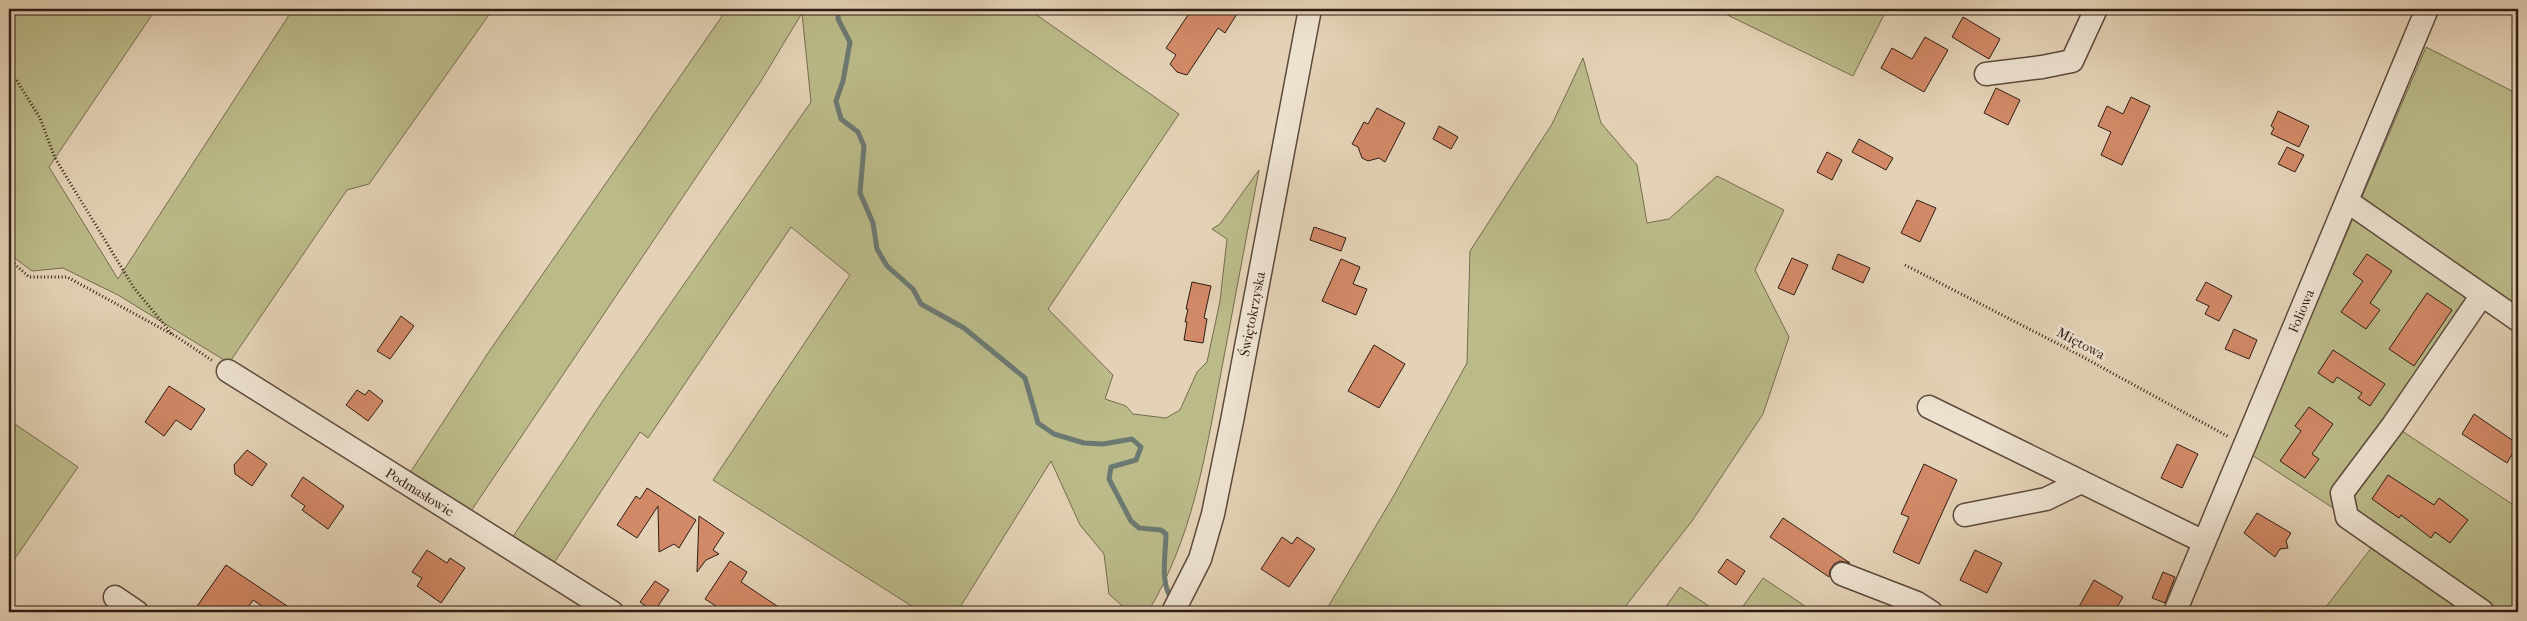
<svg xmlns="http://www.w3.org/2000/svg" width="2527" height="621" font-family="'IM FELL French Canon',serif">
<rect width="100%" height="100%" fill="#e4d2b6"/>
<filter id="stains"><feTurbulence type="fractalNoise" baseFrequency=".004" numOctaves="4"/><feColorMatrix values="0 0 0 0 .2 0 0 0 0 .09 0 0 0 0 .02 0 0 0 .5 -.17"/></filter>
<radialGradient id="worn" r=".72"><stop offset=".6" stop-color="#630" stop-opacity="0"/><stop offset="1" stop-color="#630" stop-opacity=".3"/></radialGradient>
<path fill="#bbba89" stroke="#756c4e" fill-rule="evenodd" d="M9,9h147l-107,158 69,112 175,-270h200l-124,175 -22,6 -118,173 -111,-68 -55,-27 -31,3 -23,-17z
M727,9h301l151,105 -131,195 65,66 -8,24 21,7 7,8 33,4 14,-8 17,-38 10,-10 13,-61 7,-62 -15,-10 8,-5 39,-54c-13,69 -26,139 -39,208 -16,84 -28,160 -72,234h-19l-20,-18 -5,-40 -24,-29 -29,-64 -94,151h-36l-208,-132 137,-205 -59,-48 -143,211 -8,-6 -90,137 -144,-90 84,-129zM802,13l9,89 -207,297 -94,142 -41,-27 292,-433z
M1715,9h172l-34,67z
M2426,47l92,47v73l-5,11 5,3v150l-40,-29 -85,123 125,83v104h-196l57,-74 -127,-83z
M1583,58l18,65 36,42 10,58 22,-4 48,-43 67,34 -29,60 34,67 -26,77 -71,107 -71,91h-296l68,-115 74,-134 3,-112 82,-127z
M9,420l69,47 -69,100z
M1763,578l51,34h-75z
M1680,587l38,25h-56z"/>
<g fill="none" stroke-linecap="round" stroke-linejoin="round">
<path stroke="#6c7972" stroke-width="5" d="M839,9l-1,10 12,23 -7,39 -7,20 5,18 17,13 6,14 -4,47 13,30 4,26 10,17 26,23 8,15 43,24 61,50 13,45 16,11 30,9 19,1 29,-5 9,8 -5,13 -25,7 -2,12 22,42 8,7 22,2 5,4c0,19 -7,51 7,66"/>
</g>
<path fill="#d28967" stroke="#2f1d14" d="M1192,9h48l-15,24 -7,-5 -31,47 -10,-3 -7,-8 6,-9 -10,-7z
M1963,17l37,22 -11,20 -37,-22z
M1925,37l23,13 -24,42 -43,-24 11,-20 20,11z
M1996,88l24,12 -12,25 -24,-12z
M2131,97l19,9 -28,59 -21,-10 10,-23 -13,-6 9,-20 16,8z
M1377,108l28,15 -20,39 -6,-4 -11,3 -6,-3 -4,-11 -6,-3 12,-22 4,2z
M2278,111l31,15 -10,21 -28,-13 3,-6 -3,-2z
M1439,126l19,11 -7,12 -18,-10z
M1859,139l34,19 -7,12 -34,-18z
M2287,147l17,8 -9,17 -17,-8z
M1827,152l15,8 -10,20 -15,-8z
M1917,200l19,8 -16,34 -19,-9z
M1314,227l32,11 -5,13 -31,-11z
M1838,254l32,14 -7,15 -31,-14z
M2367,254l25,17 -22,32 10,7 -14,19 -25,-17 22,-31 -10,-7z
M1792,258l16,7 -14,30 -16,-7z
M1341,259l19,8 -7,17 14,5 -11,26 -34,-14z
M1192,282l19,4 -7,32 3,1 -4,24 -19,-3 3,-18h-2l3,-13h-2z
M2206,282l26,14 -13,25 -14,-7 4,-8 -13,-6z
M2427,293l25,17 -38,56 -25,-17z
M401,316l13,10 -24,33 -13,-8z
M2234,329l23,11 -8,19 -24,-10z
M1374,345l31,19 -26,44 -31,-17z
M2333,350l52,34 -15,22 -12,-8 4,-5 -25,-16 -4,6 -15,-10z
M169,386l36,23 -14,21 -15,-10 -12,16 -19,-14z
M357,390l8,5 4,-5 14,11 -15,20 -22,-16z
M2309,407l24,17 -21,30 7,5 -14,19 -25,-17 21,-30 -6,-5z
M2474,414l44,30 -11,19 -45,-29z
M2177,444l21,10 -16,34 -21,-10z
M247,450l20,14 -15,22 -17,-12 -1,-9z
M1924,464l33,16 -38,84 -26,-12 16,-35 -8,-3z
M2388,475l46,30 5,-7 29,22 -18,23 -15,-11 -4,6 -30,-23 -2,3 -27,-19z
M303,477l41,29 -16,23 -26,-19 3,-4 -14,-10z
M647,488l49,32 -17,28 -5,-4 -15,8 -1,-46 -21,32 -20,-13 19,-29 4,3z
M2257,513l34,20 -5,8 2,7 -8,1 -5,8 -31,-24z
M699,516l25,17 -11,17 6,4 -13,6 -9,12z
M1783,518l67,45 -10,-2 -6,3 -4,6 -1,7 -59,-40z
M1282,537l10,7 5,-7 18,12 -26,38 -28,-18z
M427,550l20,13 3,-5 15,10 -24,35 -24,-17 5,-8 -10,-6z
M1975,550l27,13 -15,30 -27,-13z
M1727,559l18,12 -9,14 -18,-13z
M730,561l17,11 -6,10 45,30h-61l-20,-13z
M226,565l70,47h-25l-18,-12 -8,12h-52z
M2163,572l12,5 -10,26 -13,-5z
M2094,580l29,17 -9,15h-38z
M655,581l14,9 -15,22 -14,-10z"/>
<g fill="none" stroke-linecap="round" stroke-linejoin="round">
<defs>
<path id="minor" d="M1986,74l56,-7 30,-6 24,-52
M2347,201l171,119
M2482,295l-89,130 -51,68 5,24 135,94
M228,371l384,241
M1929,407l275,135
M1965,515l81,-16 35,-17
M1842,574l75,29 14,9
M115,597l22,15
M1173,612l27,-53 13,-45 19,-93 78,-412
M2175,612l252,-603"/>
</defs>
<use href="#minor" stroke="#5c4a3c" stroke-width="25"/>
<path stroke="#2f1d14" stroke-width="3" stroke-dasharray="1 2.5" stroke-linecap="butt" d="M9,73l8,8 23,37 15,40 79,130 38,46
M9,259l20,18h38l110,60 36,24
M1905,265l165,85 159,87"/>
<use href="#minor" stroke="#ede2d0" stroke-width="22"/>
</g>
<g text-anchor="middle" stroke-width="5" stroke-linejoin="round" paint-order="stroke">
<g font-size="14" fill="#2f1d14" stroke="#ede2d0">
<text transform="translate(2301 311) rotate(-67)" y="5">Foliowa</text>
<text transform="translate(1252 314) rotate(-79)" y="5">Świętokrzyska</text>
<text transform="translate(2081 343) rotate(28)" y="5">Miętowa</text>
<text transform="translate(420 492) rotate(32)" y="5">Podmasłowie</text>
</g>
</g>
<rect width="2527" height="621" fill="none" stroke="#e4d2b6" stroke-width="30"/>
<rect x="10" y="10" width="2507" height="601" fill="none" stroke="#2f1d14" stroke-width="2.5"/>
<rect x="15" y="15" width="2497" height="591" fill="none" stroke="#2f1d14"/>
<rect width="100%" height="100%" filter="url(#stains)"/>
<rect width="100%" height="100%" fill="url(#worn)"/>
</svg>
